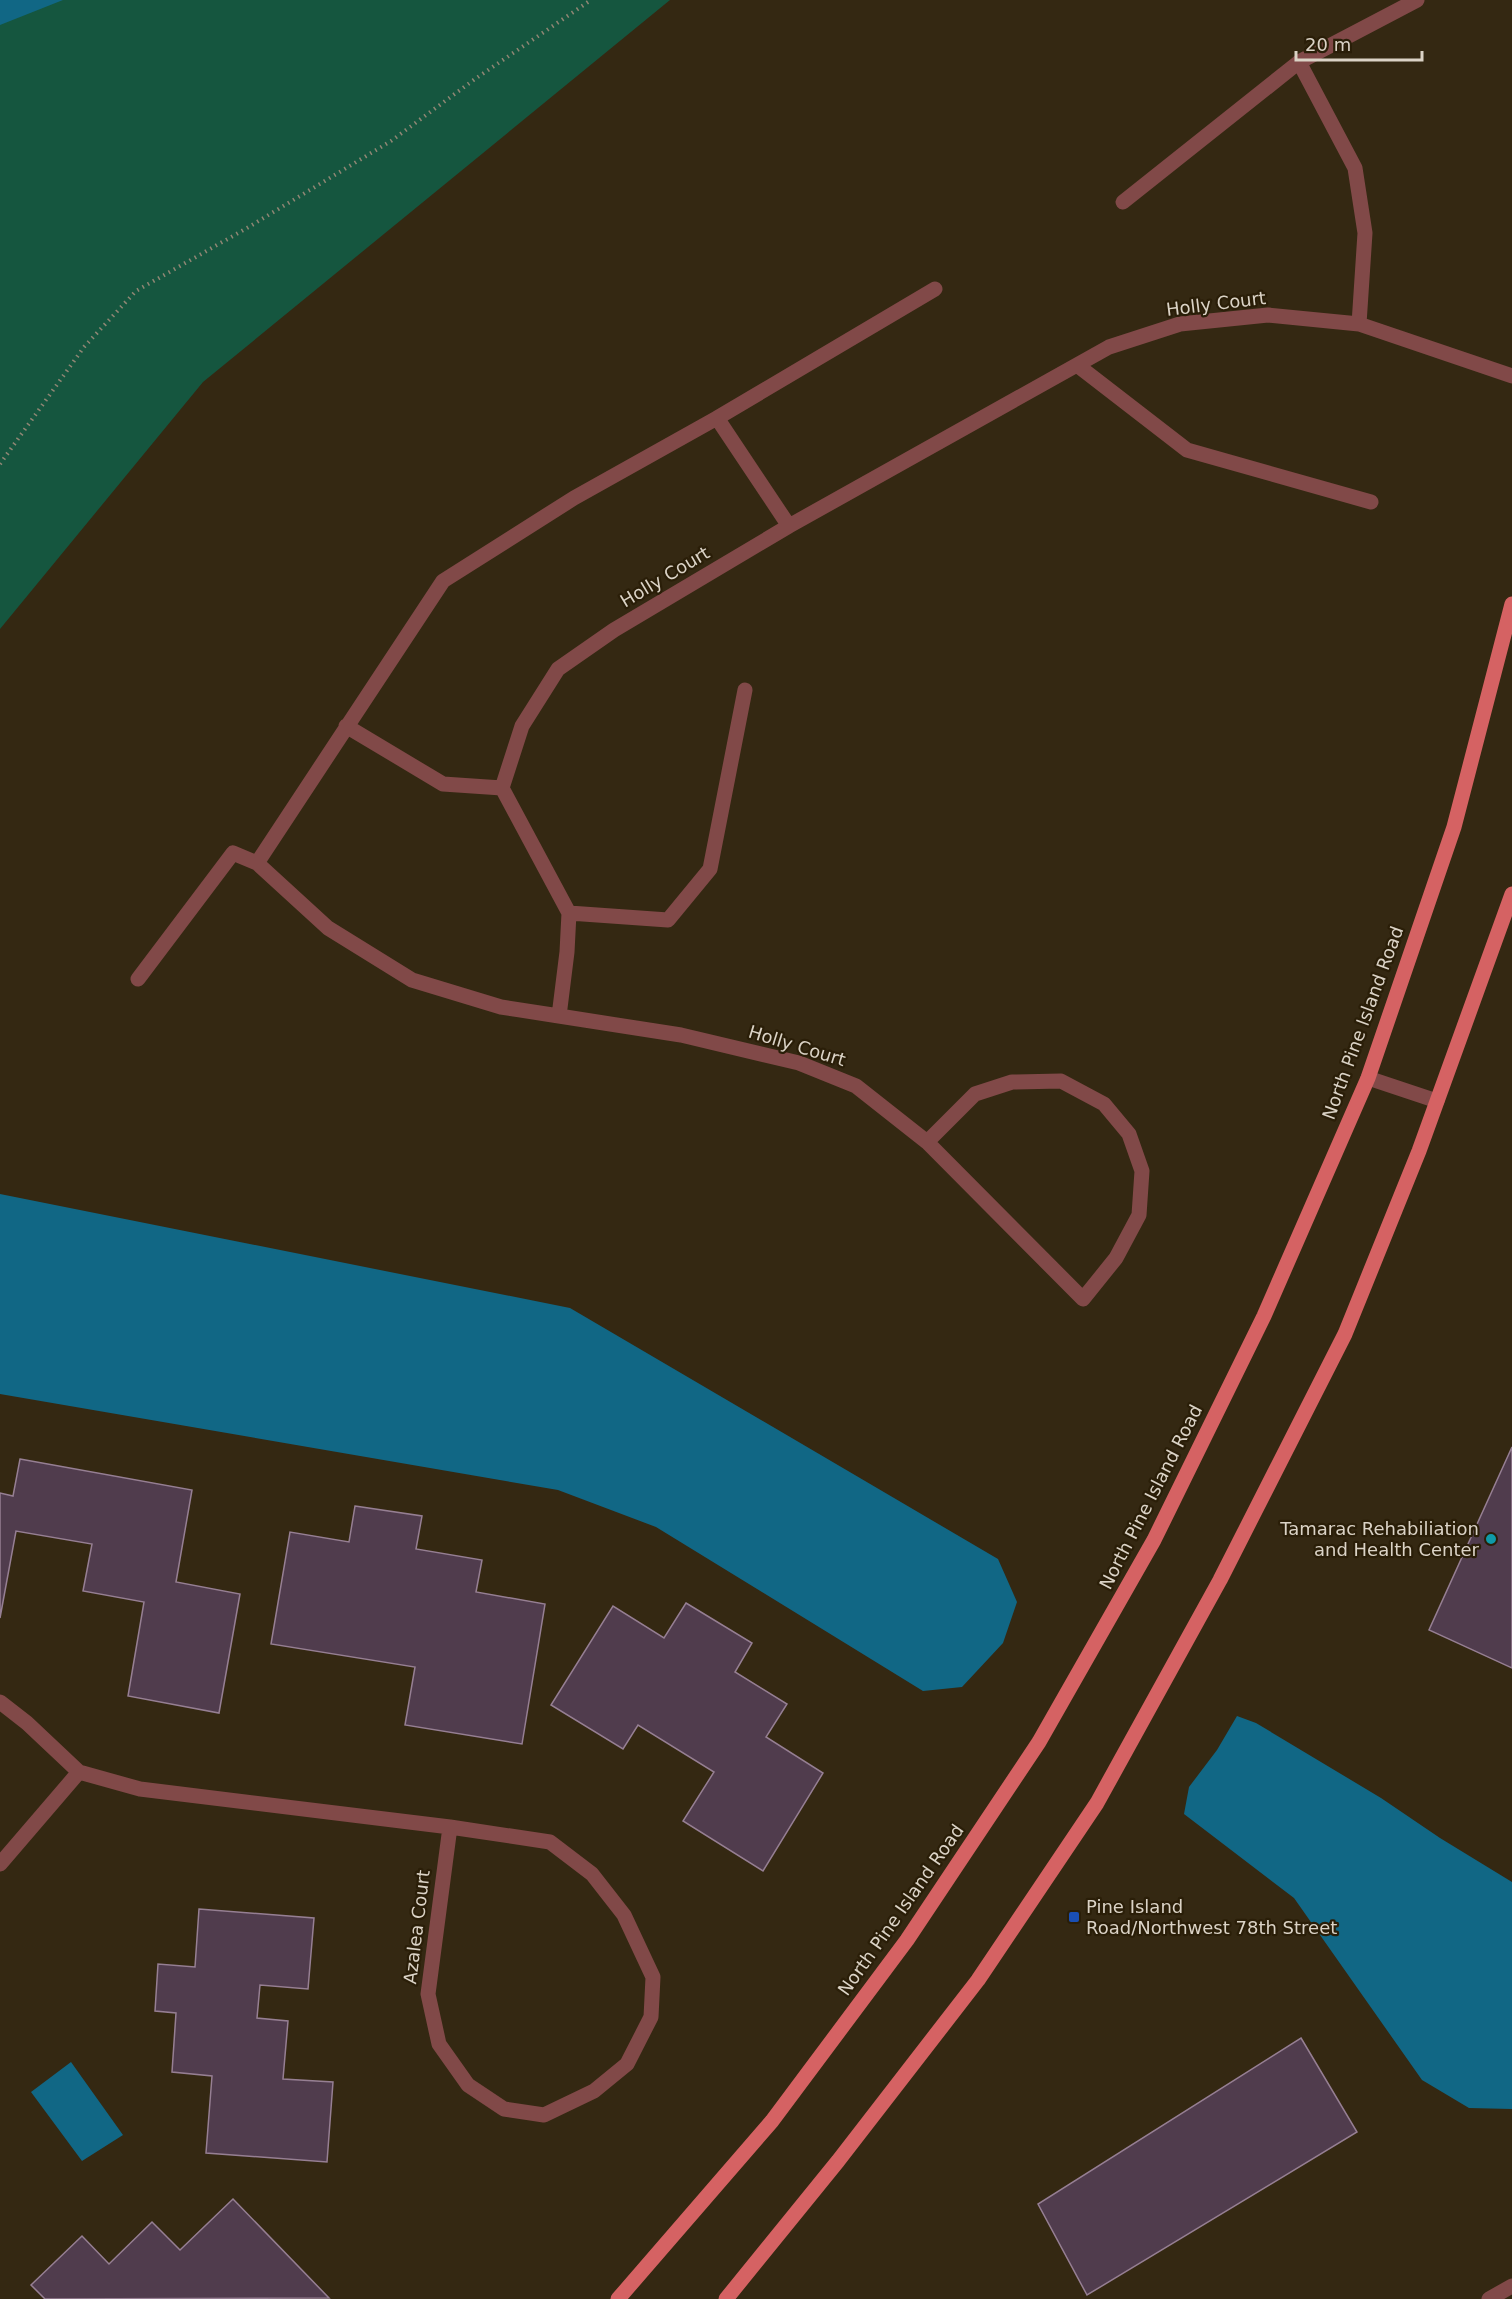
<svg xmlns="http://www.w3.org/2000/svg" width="1512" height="2299" font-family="'DejaVu Sans',sans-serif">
<rect width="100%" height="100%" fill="#342812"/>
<path fill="#15563f" d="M0,0h670l-467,382 -203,247z"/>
<path fill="#116785" d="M0,0h63l-63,25z
M0,1194l570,114 428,251 19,43 -14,41 -41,44 -39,4 -267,-164 -98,-37 -558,-96z
M1237,1716l19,7 125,75 59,40 72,44v227l-43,-1 -47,-28 -128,-182 -110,-84 5,-27 28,-37z
M71,2062l52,73 -41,26 -51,-69z"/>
<path fill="#503c4d" stroke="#967f93" stroke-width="1.5" d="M1512,1447v221l-83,-38z
M20,1459l172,31 -16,92 64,12 -21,119 -91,-17 16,-94 -61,-11 9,-47 -76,-13 -16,87v-125l13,3z
M355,1506l67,10 -6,33 66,11 -6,32 69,12 -23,140 -117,-19 10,-58 -144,-23 19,-112 59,10z
M686,1603l66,40 -17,29 52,32 -21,33 57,36 -60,98 -80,-50 31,-49 -76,-47 -15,24 -72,-44 62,-99 51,32z
M199,1909l115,9 -6,71 -48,-4 -3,33 31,3 -5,58 50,3 -6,80 -121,-9 6,-77 -40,-4 4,-59 -21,-2 3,-47 37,3z
M1301,2038l56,94 -270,163 -49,-91z
M233,2199l96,99 -284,1 -14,-14 51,-49 27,28 43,-42 28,28z"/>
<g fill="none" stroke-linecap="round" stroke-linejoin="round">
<path stroke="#8f8674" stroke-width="4" stroke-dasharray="1.5 4.5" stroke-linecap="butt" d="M0,464l84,-117 52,-56 111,-63 144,-87 84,-62 116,-79"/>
<path stroke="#814948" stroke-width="15" d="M1299,62l118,-62
M1123,202l176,-140 56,106 10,65 -6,91
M1077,365l110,85 184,52
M717,418l218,-129
M346,726l97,58 59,4
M257,863l71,65 84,52 89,27 58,9
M569,913l99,7 42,-51 35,-179
M138,979l95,-126 24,10 186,-282 131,-83 143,-80 72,108
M1368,1078l69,23
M927,1142l48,-48 37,-12 49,-1 43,23 25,30 13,37 -3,44 -23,43 -33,41 -156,-157 -71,-56 -57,-23 -118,-28 -122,-19 8,-64 2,-39 -67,-125 20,-62 36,-57 56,-39 175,-104 320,-179 71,-23 88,-9 91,9 153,52
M0,1702l27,21 52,49 61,17 310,38 100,15 42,32 32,41 29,62 -2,40 -24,47 -33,27 -50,24 -40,-6 -36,-24 -29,-41 -11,-50 22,-167
M0,1864l79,-92
M1489,2299l23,-13"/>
<path stroke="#d56263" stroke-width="15" d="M618,2299l154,-178 135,-181 132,-198 115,-202 110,-224 104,-238 86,-251 58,-223
M726,2299l112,-138 140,-181 119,-177 123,-223 125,-246 74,-183 93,-257"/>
</g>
<circle fill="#0f9aa8" stroke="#2a1e08" stroke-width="2" cx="1491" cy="1539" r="6"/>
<rect fill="#1a4fb4" stroke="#2a1e08" stroke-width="2" x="1068" y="1911" width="12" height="12" rx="3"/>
<g text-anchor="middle" stroke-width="4.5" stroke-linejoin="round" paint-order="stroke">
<g font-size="18" fill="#dbd3c6" stroke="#2a1e08">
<text transform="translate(1216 304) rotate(-7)" y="6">Holly Court</text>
<text transform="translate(665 577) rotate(-31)" y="6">Holly Court</text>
<text transform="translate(1363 1023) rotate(-70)" y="6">North Pine Island Road</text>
<text transform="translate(797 1046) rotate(17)" y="6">Holly Court</text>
<text transform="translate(1151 1497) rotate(-63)" y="6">North Pine Island Road</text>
<text transform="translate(901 1910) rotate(-55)" y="6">North Pine Island Road</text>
<text transform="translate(417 1927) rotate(-83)" y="6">Azalea Court</text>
</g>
<g font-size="18" fill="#dbd3c6" stroke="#2a1e08" text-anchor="end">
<text x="1479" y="1535">Tamarac Rehabiliation<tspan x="1479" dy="21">and Health Center</tspan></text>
<text x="1086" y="1913" text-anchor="start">Pine Island<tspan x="1086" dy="21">Road/Northwest 78th Street</tspan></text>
</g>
</g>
<path d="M1296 51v9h126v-9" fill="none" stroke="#dbd3c6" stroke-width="3"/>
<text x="1305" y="51" font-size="18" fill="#dbd3c6" stroke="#2a1e08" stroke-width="4.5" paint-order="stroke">20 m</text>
</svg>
